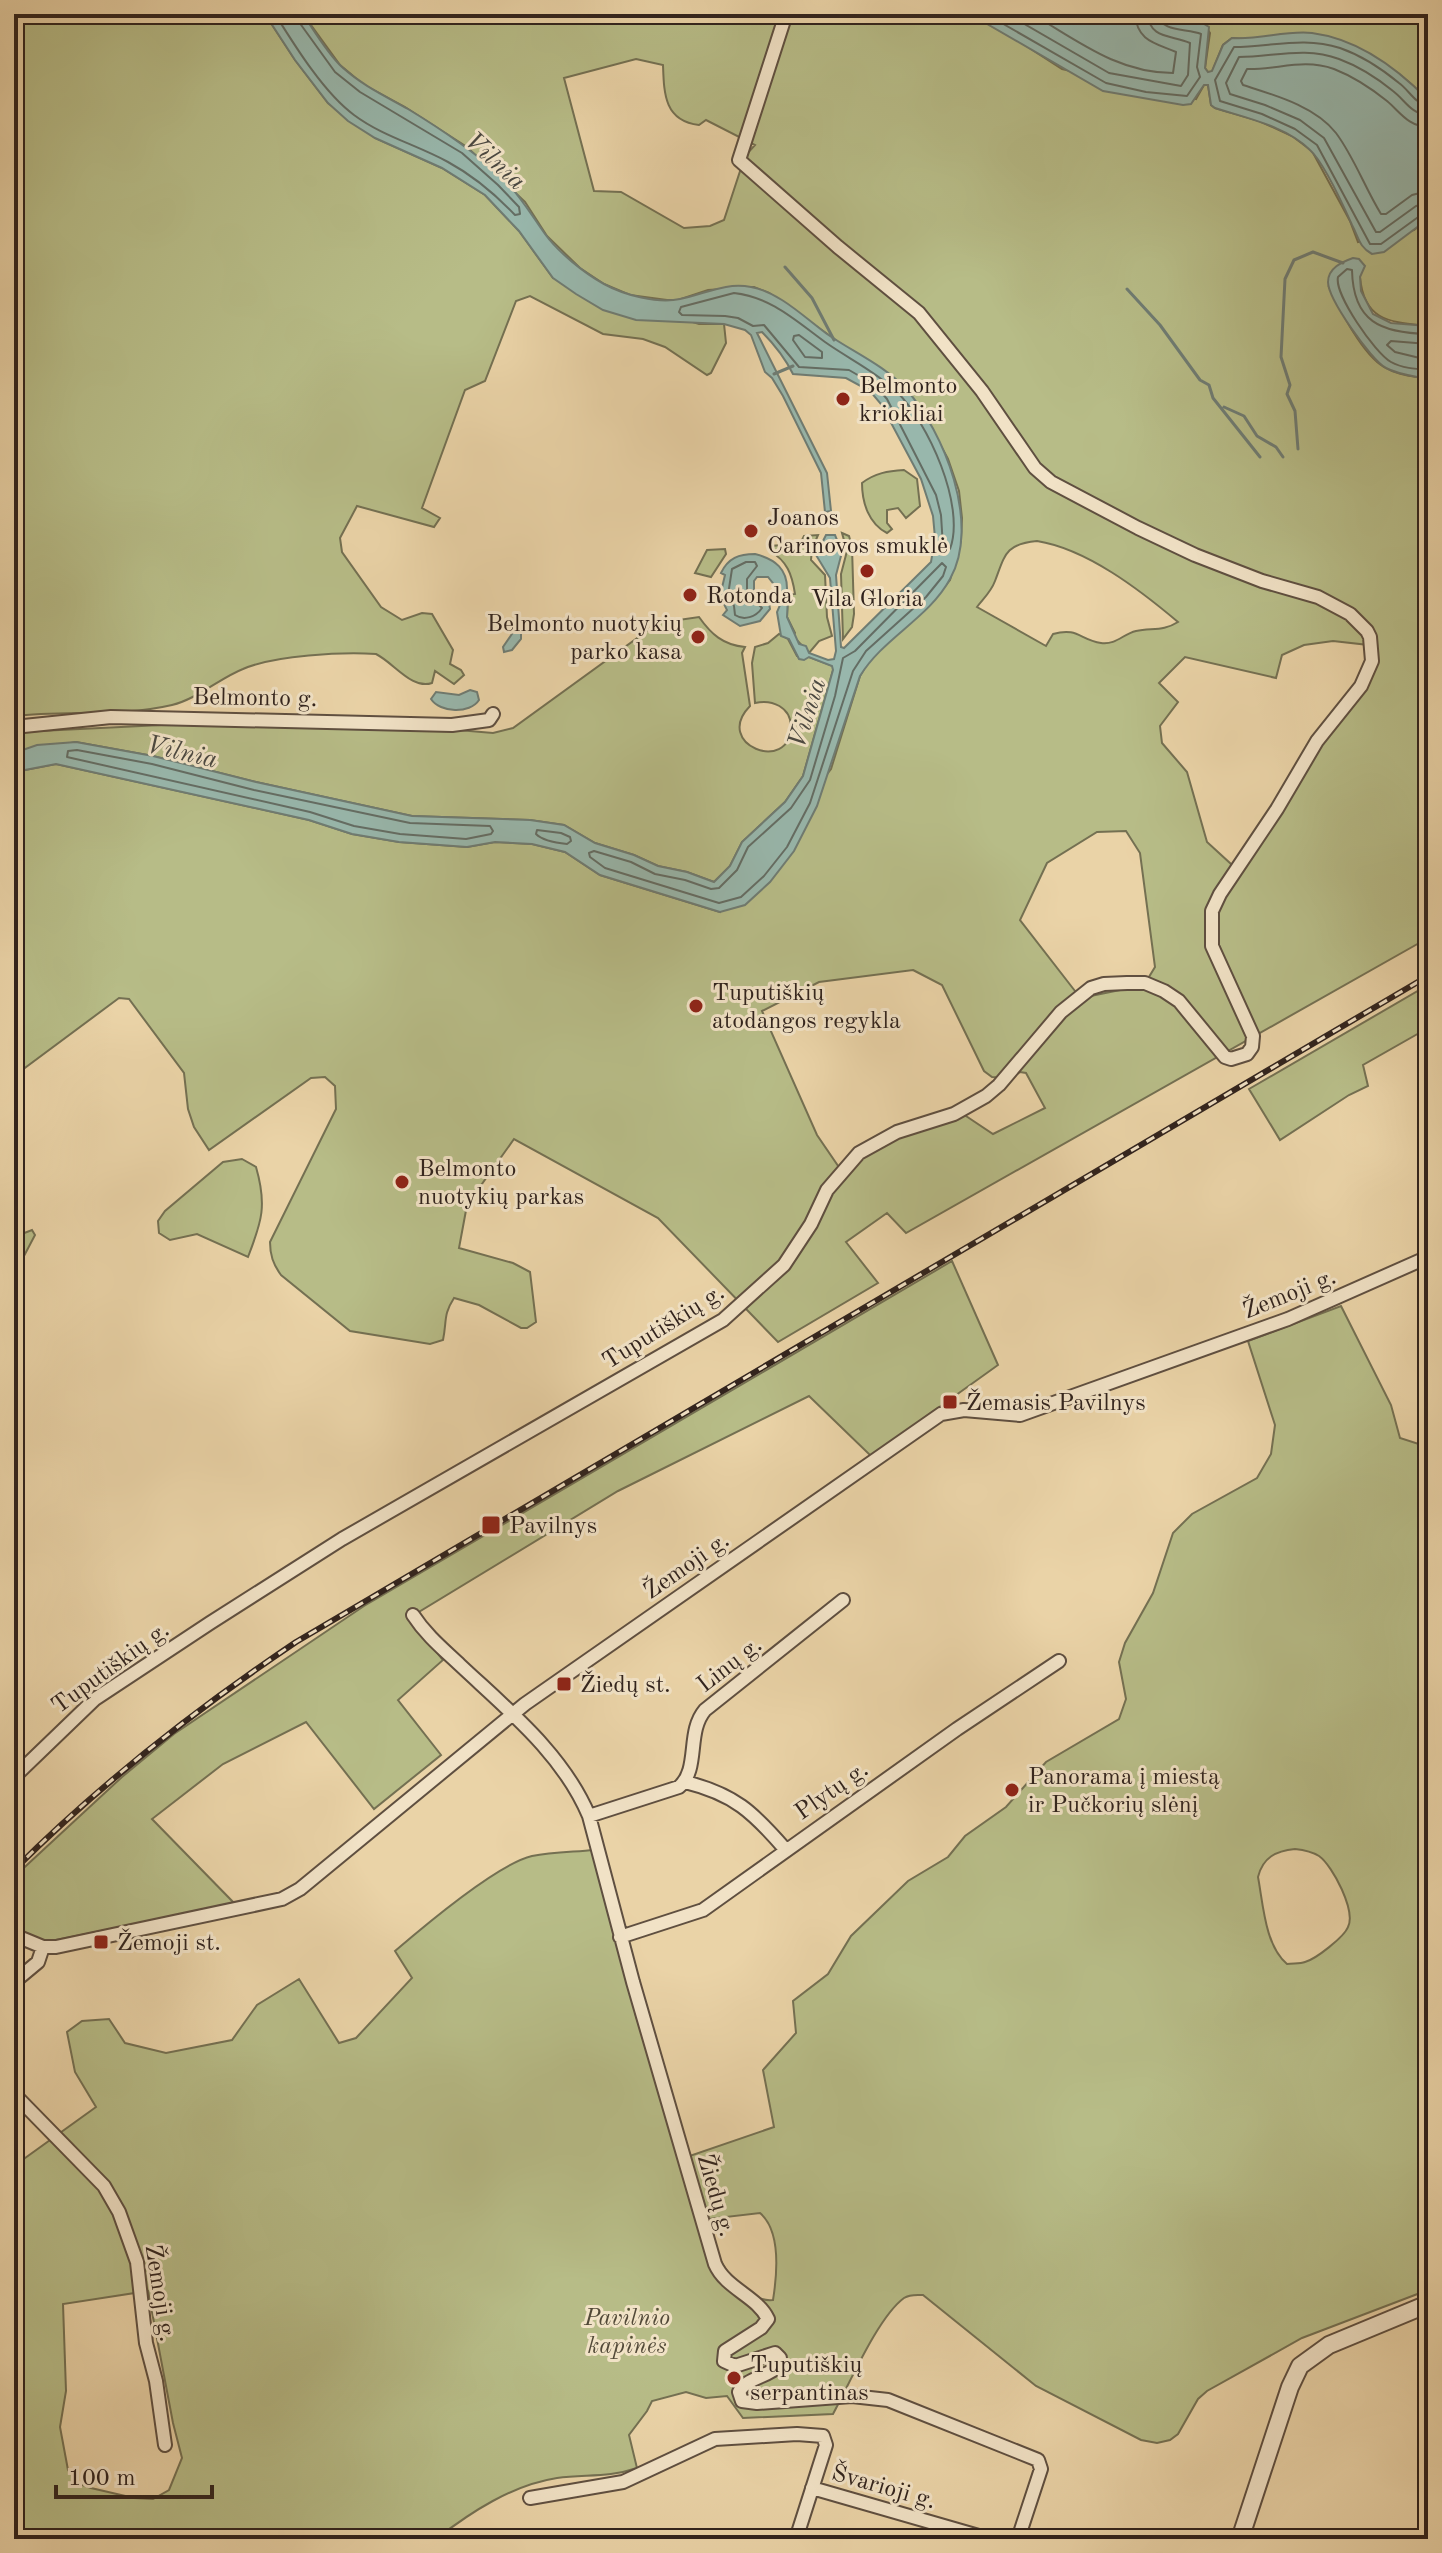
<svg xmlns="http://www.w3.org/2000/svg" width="1442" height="2553" font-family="'Old Standard TT',serif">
<rect width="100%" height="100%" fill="#ead3a7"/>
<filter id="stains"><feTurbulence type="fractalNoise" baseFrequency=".0025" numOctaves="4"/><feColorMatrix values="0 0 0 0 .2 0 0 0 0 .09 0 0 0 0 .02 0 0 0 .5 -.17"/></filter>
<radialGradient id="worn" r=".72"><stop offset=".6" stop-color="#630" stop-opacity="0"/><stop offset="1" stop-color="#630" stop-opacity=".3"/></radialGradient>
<path fill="#b7bc87" stroke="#747052" stroke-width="2" fill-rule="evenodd" d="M14,14h251l30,46 33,43 47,35 67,30 43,27 34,36 34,47 146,46h25l2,19 -15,30 -4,2 -42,-28 -22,-8 -40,-5 -73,-38 -14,5 -31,80 -20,9 -43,118 18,10 -6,9 -77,-21 -17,32 2,14 39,55 21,13 20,-7 10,1 21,36 -3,14 11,6 3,5 -10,9 -19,-13 -3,12c-20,7 -38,-20 -56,-29 -34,-2 -101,1 -133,15 -23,9 -46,30 -71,36 -51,12 -106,5 -158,11z
M303,14h667l50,28 42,27 134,30 8,-14h4l3,20 4,3 44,13 33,15 20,15 38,70 8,21 56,-12 14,-11v107c-37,-4 -64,-4 -68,-49l-31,10c12,24 33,67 55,80 13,8 29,9 44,12v559l-522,295 -19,-20 -41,29 32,41 -100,59 -120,-124 -144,-79 -47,66 -8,43 54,15 17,9 6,50 -9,6h-6l-42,-23 -25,-7c-11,17 -7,23 -11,42l-13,4 -80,-13 -69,-56c-8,-11 -11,-20 -11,-33l66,-133 -1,-23 -10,-9 -14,1 -102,72 -15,-23 -6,-18 -4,-36 -55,-74 -10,-1 -105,78v-299l11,-7 31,-6 253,56 43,14 47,8 68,5 28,-5 37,2 33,8 35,23 120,37 111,-143 29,-93 11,-19 60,-54 19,-23 11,-39 1,-23 -3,-27 -11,-32 -27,-50 -88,-71 -64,-45 -15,-6 -46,3 -30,10h-11l-37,-5 -26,-11 -24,-16 -33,-32 -22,-34 -58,-55 -62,-40 -41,-22 -24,-20zM636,59l27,6c1,28 1,56 36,60l7,-5 49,25 -10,11 -21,64 -14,6 -26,2 -63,-36 -27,-1 -30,-113zM1037,541c50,8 103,49 141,81 -14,9 -25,6 -42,9 -13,3 -20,14 -35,12 -21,-3 -23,-16 -48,-9l-7,12 -69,-39c6,-8 14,-15 18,-26 10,-26 10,-37 42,-40zM1333,641l44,5c-5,44 -22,51 -47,83 -34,45 -62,97 -93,145l-6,-10 -24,-22 -20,-70 -25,-29 -2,-17 18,-24 -19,-19 26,-26 91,21 6,-23 22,-10zM1126,831l14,22 15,114 -11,18 -53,11 -16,-5 -55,-71 27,-57 50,-31zM913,970l29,15 42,86 8,6 20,1 8,-6 6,1 19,35 -52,26 -30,-20c-40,15 -91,26 -118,62l-28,-41 -55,-124 57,-29z
M1149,14h279v86c-38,-39 -84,-67 -141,-66 -10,0 -20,4 -31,5 -8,1 -16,-1 -24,-1l-9,7 -11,27h-4l-3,-4 5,-35 -6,-9z
M904,470l13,9 3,27 -14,12 -8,-10 -11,2v13l5,6 -5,4c-18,-9 -25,-30 -25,-50 13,-10 26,-12 42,-13z
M842,533l7,3 3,11 2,67 -2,13 -9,12 -2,-65 6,-23z
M818,535l-6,14 -1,11 14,15 2,42 5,19 -13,5 -10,12 -16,-17 2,-3 -8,-16 1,-22 7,-1c-3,-20 -8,-33 -25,-43l-1,-5 31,-2 4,-8z
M725,549l1,5 -15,23 -16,-4 12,-23z
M699,617c12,17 24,28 46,30l-3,6 8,53c-38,39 40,68 41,21 0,-20 -19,-28 -36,-24l-3,-40 3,-16 13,-4 11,-9 9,5 9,17 12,1 24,9v4l-30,106 -18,26 -43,40 -12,24 -16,16 -27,-10 -29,-6 -24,-11 -39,-12 -31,-18 -34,-5 -118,-4 -156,-34 -103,-26 -77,-14 -62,11v-20l5,-1 163,-8 264,5 47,4 20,-5 145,-105z
M1428,985v43l-65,37 5,21 -19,9 -69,45 -31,-51z
M242,1159l14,8c11,38 6,54 -8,90l-51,-23 -27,6 -11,-7 -1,-12 7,-10 58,-49z
M32,1230l3,5 -11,21 -10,5v-24z
M952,1261l46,104 -127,91 -62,-60 -191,95 -209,127 34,42 -45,40 43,55 -67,54 -68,-87 -83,42 -71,55 83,85 -184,37 -11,-1 -26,-11v-52l108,-100 52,-43 190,-128z
M1341,1306l50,99 9,33 28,9v843l-126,48 -95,53 -9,8 -20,35 -8,6 -13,3 -16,-3 -105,-54 -113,-91c-7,0 -13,-1 -19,3 -26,19 -54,85 -71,116l-90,4 -16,-22 -21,2 -20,-6 -34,9 -5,10 -18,24 8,33c-29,10 -51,6 -80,10 -45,7 -86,34 -121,61h-422v-373l82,-59 -21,-35 -8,-40 15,-11 27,-2 16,24 41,10 66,-13 25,-35 42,-26 40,64 17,-5 56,-60 -17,-27c28,-24 103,-87 137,-95 20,-4 42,-4 62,-6l24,83 18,83 45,143 93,-32 -11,-57 33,-37 -3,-32 35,-27 23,-38 57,-55 40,-24 17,-21 41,-29 40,-45 73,-43 7,-20 -7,-37 6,-19 28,-50 20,-60 19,-19 65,-36 14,-24 4,-29 -27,-84zM1295,1849c9,1 16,2 24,7 14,10 37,55 29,71 -4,10 -32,32 -43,35 -5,2 -12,1 -18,2 -22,-18 -24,-61 -29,-87 5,-20 18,-26 37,-28zM760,2213c21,18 17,62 13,87 -11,1 -15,-3 -24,-8 -30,-20 -32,-40 -41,-73zM148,2291l25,132 9,35 -13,32 -16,9 -19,-1 -43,-10 -12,-4 -11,-14 -8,-43 6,-36 -3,-87z"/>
<path fill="#98b7ac" stroke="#6f7c73" stroke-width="2" d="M265,14h38c12,18 24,39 39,53 21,19 43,29 66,42 33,20 64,41 93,67 18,18 29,37 44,58 13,18 39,39 59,50 20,11 54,20 76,15 25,-5 45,-17 71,-12 28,5 53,30 76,47 26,18 57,31 79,55 38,43 75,135 44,190 -21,39 -67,59 -90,97l-43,130 -23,45 -24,31 -25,23 -25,7 -120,-37 -35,-23 -33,-8 -37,-2 -28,5 -68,-5 -47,-8 -43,-14 -253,-56 -31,6 -11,7v-24l23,-8 39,-3 77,14 103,26 156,34 118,4 34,5 31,18 39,12 24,11 29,6 27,10 16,-16 12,-24 43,-40 18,-26 30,-106 -1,-4 -23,-9 -5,3 -5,-1 -10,-20 -8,-3 -4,-24 6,-14 5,-1 -1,20 12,27 7,2 3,7 19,7 6,-1 2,-8 -6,-73 -14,-23 10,-20h9l7,17 -6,23 5,72 3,1 87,-86 4,-24 -2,-22 -12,-37 -40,-75 -11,-13 -24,-13 -53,-4c-8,-16 -19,-30 -31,-42l-5,1 70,140 4,38 -6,1 -4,-39 -38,-77 -11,-18 -7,-6 -14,-37 -6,-5 -21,-6 -88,-4 -33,-10 -27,-16 -23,-16 -34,-47 -34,-36 -43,-27 -67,-30 -27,-17 -20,-18 -33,-43z
M970,14h179l55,10 5,3 -4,41 3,4 4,-1 11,-26 9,-7c28,2 54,-8 80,-5 46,6 85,35 116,67v119l-44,33 -12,2c-13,-7 -13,-16 -20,-29 -8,-18 -29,-63 -42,-75 -24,-24 -64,-32 -95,-42l-4,-3 -3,-20h-4l-13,19 -8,1 -80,-14z
M1353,258l6,1 6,7 -5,11 1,14 12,23 18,9 37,3v53c-14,-3 -29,-4 -42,-11 -15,-8 -58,-69 -58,-86 0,-14 14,-20 25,-24z
M755,554c20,5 33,15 32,37l-7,1 -12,-15h-11l-3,4v10l14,6 2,12 -10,12 -20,5 -17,-11 4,-5 -7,-14 5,-21 -4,-2c7,-15 18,-19 34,-19z
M521,630v9l-9,11 -8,2 -1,-5 11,-16z
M470,690l7,2 2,8c-9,14 -39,13 -48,-1l5,-7 23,3z"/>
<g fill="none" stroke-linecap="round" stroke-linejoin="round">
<path stroke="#646d64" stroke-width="2" d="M275,14c20,32 49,79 79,101 28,21 63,30 94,47 26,14 46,31 67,53l5,-1 -1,-7 -21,-22 -36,-32 -102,-61 -25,-20 -36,-50 -2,-8
M986,14l120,69 40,9 41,4 13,-19 -3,-10 4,-33c-14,-6 -40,-1 -43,-20
M1007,14l102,59 72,13 7,-11 2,-32c-18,-8 -41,-4 -42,-29
M1032,14c46,27 86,59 141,59l3,-21c-21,-9 -39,-11 -41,-38
M1428,105c-13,-1 -19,-15 -29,-22 -17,-14 -39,-28 -59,-35 -36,-12 -70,-1 -106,-1l-19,33 5,21 42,13 33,15 22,16 53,99h11l40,-29 7,-1
M1428,115c-17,-1 -23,-15 -35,-24 -16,-13 -35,-25 -54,-32 -34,-13 -66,-2 -100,-2l-13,26 4,11 35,11 35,15 24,18 52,94h4l36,-26 12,-3
M1428,127c-20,-1 -27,-14 -41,-26 -15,-12 -35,-25 -53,-32 -31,-11 -57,1 -87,0l-6,12 2,4c31,10 72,21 93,48 18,24 29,55 45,81h5l26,-19 16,-4
M734,293c37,4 62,28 91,49 24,17 50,29 71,49 32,31 70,115 54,158l-7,-2 -2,-32 -5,-20 -49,-96 -12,-14 -26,-15 -50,-3 -35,-42 -11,1 -15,-8 -13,-2 -43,-1 -3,-3 2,-5z
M1428,334c-47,-1 -75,-12 -76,-64l-5,-1 -9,8c-4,17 37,76 53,85 11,6 24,7 37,8
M799,335l23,17v6l-17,-1 -12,-17 1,-4z
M1428,344l-37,-3 -4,4 8,7 33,8
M746,562h9l2,4 -10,13v14l15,15c-6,9 -18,13 -27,7l-1,-9 -6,-11 4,-26z
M942,563l4,4 -3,9 -17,21 -60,54 -13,20 -43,132 -23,44 -23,29 -23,21 -22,6 -114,-35 -15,-11 -1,-4 5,-2 37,11 24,12 30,6 26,9 8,-1 18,-18 11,-23 43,-39 19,-28 25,-84 8,-38 12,-7z
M77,750l75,14 102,26 156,33 80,3 3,5 -2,3 -25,5 -66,-5 -46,-8 -44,-14 -243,-55 1,-6z
M537,830l24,3 9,4 1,4 -4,3c-10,-1 -24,-3 -31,-10z"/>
<path stroke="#6f7c73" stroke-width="3" d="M785,267l27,31 22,42
M1127,289l33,36 40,55 9,5 4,13 47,59
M774,374l19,-8
M1224,407l20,9 13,20 19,11 7,10
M1298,449l-3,-38 -8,-17 3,-9 -9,-28 4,-78 9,-19 19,-8 30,11"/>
<defs>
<path id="minor" d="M14,727l97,-10 341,8 37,-5 4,-6
M413,1615c13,20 30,34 47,50 48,45 103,89 129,151l44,166 82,282c11,25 42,32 53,55l-7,9 -36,23 -1,10 11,5 40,-13 5,5v7c-12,12 -34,13 -41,27l3,9 15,2 95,-7 36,4 150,60 3,9 -23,70
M14,1777l81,-78 115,-76 132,-84 381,-219 61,-55 27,-41 16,-34 32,-37 38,-21 57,-18 32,-18 13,-11 62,-73 30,-24 13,-4 23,-1h18l19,8 15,10 46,56 6,2 16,-5 5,-7 1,-11 -41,-90v-35l8,-17 57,-85 40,-68 44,-55 11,-25 -2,-24 -3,-6 -17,-17 -32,-17 -56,-16 -67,-26 -57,-27 -87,-46 -16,-14 -53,-77 -63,-78 -81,-66 -99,-87 47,-146
M685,1782c49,12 68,30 100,67
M589,1816l90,-29c21,-18 7,-55 26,-77l138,-110
M14,1935l29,12h13l226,-48 18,-10 225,-185 416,-290 23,-4 56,5 268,-96 140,-62
M620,1937l83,-27 254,-181 102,-68
M14,1982l24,-20 5,-15
M14,2094l90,92 15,26 18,50 9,81 10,38 9,64
M812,2488l177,51
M530,2498l93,-16 92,-43 82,-5 26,2 3,9 -30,94"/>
<path id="tertiary" d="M1240,2539l50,-152 10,-21 29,-21 99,-41"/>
</defs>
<use href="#minor" stroke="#5f4f40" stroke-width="16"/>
<use href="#tertiary" stroke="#5f4f40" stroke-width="20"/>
<use href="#minor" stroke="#f1e2c6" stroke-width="12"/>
<use href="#tertiary" stroke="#f1e2c6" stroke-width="16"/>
<defs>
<path id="rail" d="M14,1870c87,-87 181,-160 282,-228l1132,-666"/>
</defs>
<use href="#rail" stroke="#31231d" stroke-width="6"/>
<use href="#rail" stroke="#f1e2c6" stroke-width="3" stroke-dasharray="9" stroke-linecap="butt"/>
</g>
<g fill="#8f2418" stroke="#f1e2c6" stroke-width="3">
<circle cx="843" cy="399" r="8"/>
<circle cx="751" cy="531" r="8"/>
<circle cx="867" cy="571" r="8"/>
<circle cx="690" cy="595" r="8"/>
<circle cx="698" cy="637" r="8"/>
<circle cx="696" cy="1006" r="8"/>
<circle cx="402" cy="1182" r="8"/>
<rect x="942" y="1394" width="16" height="16" rx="4"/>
<rect x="481" y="1515" width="20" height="20" rx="4"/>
<rect x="556" y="1676" width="16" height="16" rx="4"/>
<circle cx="1012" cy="1790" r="8"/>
<rect x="93" y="1934" width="16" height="16" rx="4"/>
<circle cx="734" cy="2378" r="8"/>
</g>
<g text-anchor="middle" stroke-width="6" stroke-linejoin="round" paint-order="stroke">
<g font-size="24" fill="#31231d" stroke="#f1e2c6" text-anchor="start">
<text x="859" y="393">Belmonto<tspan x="859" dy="28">kriokliai</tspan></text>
<text x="767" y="525">Joanos<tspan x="767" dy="28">Carinovos smuklė</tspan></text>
<text x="706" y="603">Rotonda</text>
<text x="867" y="606" text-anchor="middle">Vila Gloria</text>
<text x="682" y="631" text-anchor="end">Belmonto nuotykių<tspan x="682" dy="28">parko kasa</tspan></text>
<text x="712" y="1000">Tuputiškių<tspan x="712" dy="28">atodangos regykla</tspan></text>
<text x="418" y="1176">Belmonto<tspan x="418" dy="28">nuotykių parkas</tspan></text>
<text x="966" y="1410">Žemasis Pavilnys</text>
<text x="509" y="1533">Pavilnys</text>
<text x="580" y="1692">Žiedų st.</text>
<text x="1028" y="1784">Panorama į miestą<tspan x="1028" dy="28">ir Pučkorių slėnį</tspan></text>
<text x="117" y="1950">Žemoji st.</text>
<text x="750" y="2372">Tuputiškių<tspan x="750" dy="28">serpantinas</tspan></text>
</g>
<g font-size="24" fill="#31231d" stroke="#f1e2c6">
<text transform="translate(255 697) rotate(1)" y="8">Belmonto g.</text>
<text transform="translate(1289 1293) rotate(-22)" y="8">Žemoji g.</text>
<text transform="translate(663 1326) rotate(-32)" y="8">Tuputiškių g.</text>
<text transform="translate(686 1565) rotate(-35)" y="8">Žemoji g.</text>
<text transform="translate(729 1664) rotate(-38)" y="8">Linų g.</text>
<text transform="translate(110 1667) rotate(-36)" y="8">Tuputiškių g.</text>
<text transform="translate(831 1790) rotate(-35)" y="8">Plytų g.</text>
<text transform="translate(717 2195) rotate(74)" y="8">Žiedų g.</text>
<text transform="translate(161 2293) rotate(81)" y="8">Žemoji g.</text>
<text transform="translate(884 2486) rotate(16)" y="8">Švarioji g.</text>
</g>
<g font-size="24" font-style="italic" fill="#524938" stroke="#f1e2c6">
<text x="627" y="2325">Pavilnio<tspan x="627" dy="28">kapinės</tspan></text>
</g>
<g font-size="26" font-style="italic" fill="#4b4841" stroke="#f1e2c6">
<text transform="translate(496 160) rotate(43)" y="9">Vilnia</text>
<text transform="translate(806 713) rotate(-72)" y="9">Vilnia</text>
<text transform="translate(182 751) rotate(13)" y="9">Vilnia</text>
</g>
</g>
<rect width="1442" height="2553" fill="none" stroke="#ead3a7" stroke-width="48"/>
<rect x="16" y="16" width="1410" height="2521" fill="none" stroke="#31231d" stroke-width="4"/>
<rect x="24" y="24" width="1394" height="2505" fill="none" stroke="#31231d" stroke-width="2"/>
<path d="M56 2485v12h156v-12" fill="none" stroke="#31231d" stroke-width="4"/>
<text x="68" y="2485" font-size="24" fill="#31231d" stroke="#f1e2c6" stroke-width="6" paint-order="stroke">100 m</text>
<rect width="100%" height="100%" filter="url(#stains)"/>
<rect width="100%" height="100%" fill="url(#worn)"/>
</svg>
